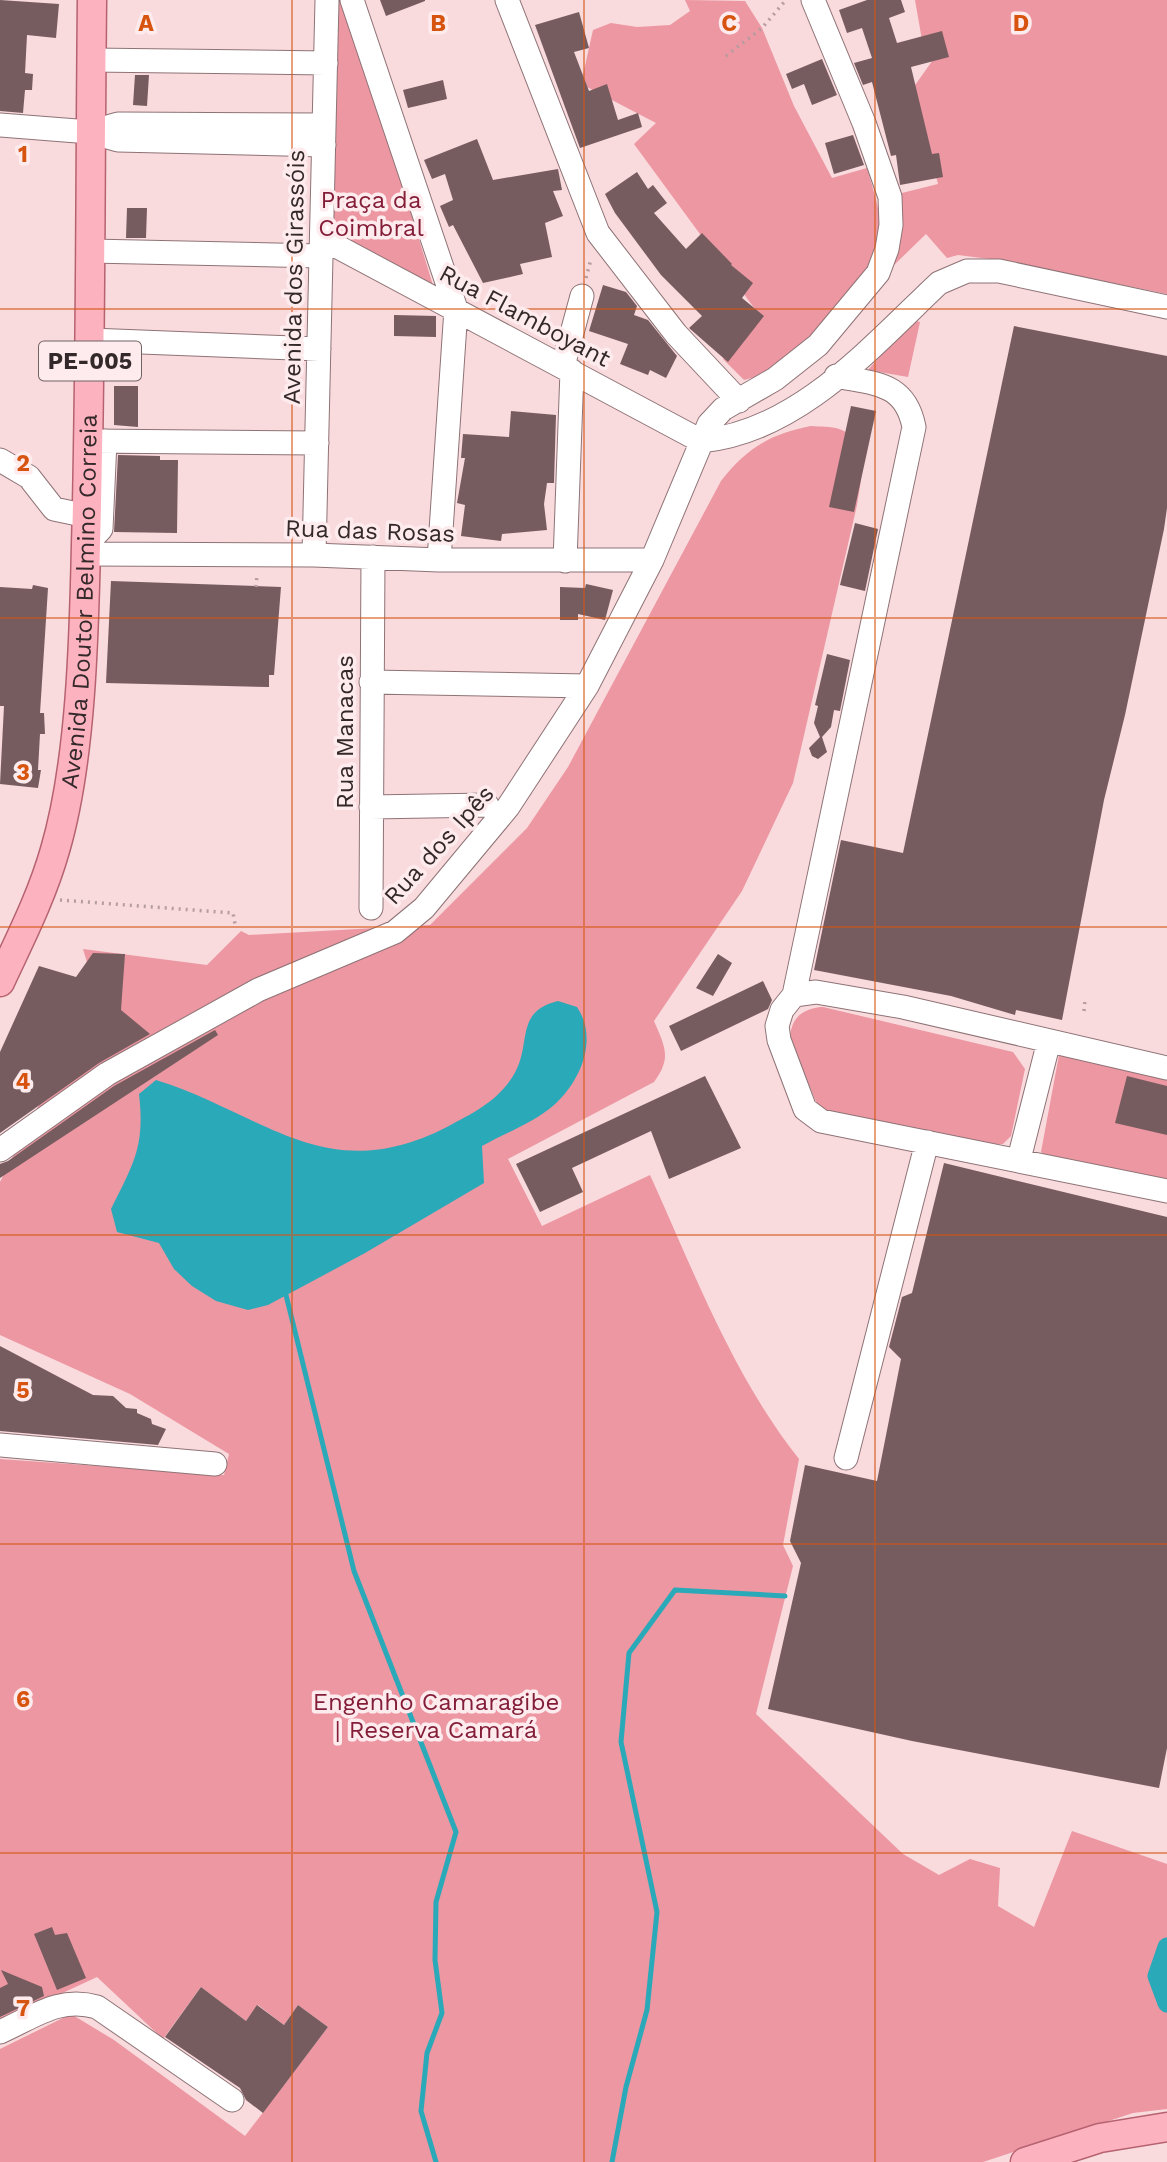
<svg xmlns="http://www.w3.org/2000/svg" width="1167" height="2162" font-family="'Work Sans',sans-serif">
<rect width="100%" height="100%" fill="#f9dadd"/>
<path fill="#ec97a2" d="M332,0h14l3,9 86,283 -102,-53z
M685,0l60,1 17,27 32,78 38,72 35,-10c8,28 18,56 13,85 -3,24 -93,108 -115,121 -6,3 -15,4 -21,6l-21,-21 37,-43 -126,-172 22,-21 -69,-36 -4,-12 10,-45 18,-7 26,4 33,-2 20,-14z
M915,0h252v294l-162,-33 -47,-6 -11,3 -21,-24 -32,31 7,-40 -3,-31 40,-10 -25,-96 22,-31 -13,-17z
M912,320l8,2 -12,55 -40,-7z
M811,426c9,1 20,0 28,3 32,11 22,51 18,76l-64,278 -51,108 -88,130c11,26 18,37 0,61l-146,77 34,67 108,-51c44,97 83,201 149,284l-16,86 10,21 -37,148 147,140 36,21 31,-16 30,9 -2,38 36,21 38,-96 95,33v245l-34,4 -150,49h-983v-113l71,-35 43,26 131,96 83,-109 -30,-22 -14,20 -26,-20 -12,16 -45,-34 -38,52 -66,-62 -97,45v-563l224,16 5,-21 -99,-60 -130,-59v-153l96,-190 -13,-43 124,16 34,-34 8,4 181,-10 97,-97 41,-61 153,-286c26,-33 49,-47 90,-55z
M823,1007l190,45 12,17 -14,67 -8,8h-25l-158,-33 -30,-71c0,-21 12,-32 33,-33z
M1059,1055l108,24v106l-117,-26 -9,-7z"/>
<path fill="#2aa9b9" d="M558,1001l19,6c21,31 5,73 -23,98 -19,17 -49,28 -72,41l2,37 -119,70 -97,52 -20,5 -32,-9 -24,-15 -18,-17 -15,-26 -42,-11 -6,-23c23,-46 34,-63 28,-115l17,-14c109,34 170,109 291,47 26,-14 50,-25 66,-51 20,-31 0,-64 45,-75z"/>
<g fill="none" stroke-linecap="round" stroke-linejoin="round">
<path stroke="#2aa9b9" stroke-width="5" d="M286,1295l68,276 102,261 -20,70 -1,58 7,53 -15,40 -6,58 15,51
M612,2162l14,-75 21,-77 10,-98 -36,-170 8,-89 46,-63 110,6"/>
<path stroke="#2aa9b9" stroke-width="19" d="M1167,1947l-10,29 10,27"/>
</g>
<path fill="#765c5f" d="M0,0l59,4 -3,34 -29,-3 -2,38 8,1 -1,16h-7l-2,23 -23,-2z
M380,0h45v1l-39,15z
M867,0h34l4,12 -16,6 8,25 45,-12 7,26 -38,10 21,87 7,-1 4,24 -43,8 -4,-30 -5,1 -19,-74 -9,3 -9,-22 18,-5 -10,-30 -15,5 -8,-23z
M579,12l10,36 -15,4 15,39 18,-7 11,36 20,-7 4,14 -62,21 -45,-123z
M822,59l15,36 -25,10 -8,-21 -12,5 -6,-15z
M135,75h14l-2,31 -14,-1z
M443,80l4,19 -39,9 -5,-18z
M853,135l11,30 -30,9 -9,-31z
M477,139l16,41 65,-11 4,21 -9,1 10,25 -18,7 7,34 -32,7 3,10 -40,9 -30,-58 -4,2 -9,-21 13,-6 -8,-26 -13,5 -8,-19z
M637,172l11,17 5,-4 14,18 -13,10 32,36 16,-16 30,31 -1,1 22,18 -11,15 22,18 -36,46 -39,-34 13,-12 -41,-41 -46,-62 -10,-19z
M127,208h20l-1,30h-20z
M603,285l23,7 11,14 -3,9 14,5 29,36 -11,22 -16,-8 -2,5 -28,-11 8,-20 -39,-13z
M394,315l42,1v21l-42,-1z
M1014,326l153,30v152l-3,21 -39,186 -21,85 -42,220 -46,-10 -1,5 -64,-19 -137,-26 27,-130 62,13z
M114,386h24v41l-24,-2z
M851,406l25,5 -22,101 -25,-5z
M511,411l45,4 -2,68h-7l-3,21 3,26 -45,4 -1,7 -40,-5 4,-31 -8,-2 8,-45h-4l2,-24 46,3z
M118,455l42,1v4h18l-1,73 -63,-1z
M855,523l23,6 -13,62 -25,-6z
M111,581l170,6 -7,88h-5v12l-163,-4z
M586,584l27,6 -8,30 -27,-6v6h-18v-33l25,1z
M33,585l15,3 -8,125h4l1,21h-5l-2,36h3l-3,18 -38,-4 4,-78h-4v-119l32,2z
M827,654l23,6 -10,51 -6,-1 -3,17 -9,10 5,15 -9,7 -6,-3 -3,-8 11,-11 -6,-14 4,-17 -3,-1z
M93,953l32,1 -4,56 29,24 -51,29 -99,70v-81l39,-86 37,11z
M718,954l14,9 -19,33 -17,-8z
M763,981l9,19 -4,9 -87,42 -12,-25z
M215,1030l3,5 -218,143v-14l8,-3 106,-75z
M705,1076l36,72 -72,31 -18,-48 -79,37 11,24 -43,20 -24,-48z
M1127,1076l40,10v49l-52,-12z
M944,1163l223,54v531l-8,40 -247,-47 -144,-32 33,-146 -11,-22 15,-76 72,16 24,-122 -12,-12 13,-50 10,-4z
M0,1346l93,49 20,1 13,12 11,1v4l14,6 1,5 14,5 -8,16 -158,-14z
M52,1927l3,8 12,-2 19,45 -29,12 -23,-56z
M1,1970l41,17 2,9 -44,21v-29l8,-4z
M201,1987l45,34 11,-16 27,20 14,-20 30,22 -65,86 -17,-13 -6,-12 -75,-51z"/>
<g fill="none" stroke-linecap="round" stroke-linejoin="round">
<defs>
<path id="minor" d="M352,0l104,309 -17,251
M507,0l91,233 78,101 63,67
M91,60l235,3
M0,125l90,7 28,8 206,5
M90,132l28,-8 206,1
M323,239l378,202
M90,251l231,5
M90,340l229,9
M563,366l19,-70
M89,441l228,2
M701,441c97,-9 170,-94 238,-158l28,-12h32l168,36
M0,460l29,17 25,32 33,7
M86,545l15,-16 4,-88
M86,554l228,1 125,5h213
M314,555l13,-555
M565,561l7,-190
M371,682l216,4
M371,807l116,-2
M371,908l2,-351
M794,995l120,-568c-9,-45 -39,-43 -78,-51
M1167,1068l-264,-61 -87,-15 -22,3 -12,15 -5,16 2,14 26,69 16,12 346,70
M0,1150l107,-76 151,-84 137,-58 29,-24 84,-101 79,-121 65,-126 57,-136 14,-15 52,-30 43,-34 60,-72 9,-24 4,-24 -1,-28 -26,-74 -51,-123
M1019,1159l30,-118
M0,1445l215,19
M846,1458l81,-316
M0,2032c34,-15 59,-36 97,-25l135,93"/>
<g id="major">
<path id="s1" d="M0,982c20,-43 42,-86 55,-132 26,-88 29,-212 31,-305 5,-181 4,-363 6,-545"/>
<path d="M1025,2162l75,-24 67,-11"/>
</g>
</defs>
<use href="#minor" stroke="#8e7376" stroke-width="25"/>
<use href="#major" stroke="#b66270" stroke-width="31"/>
<path stroke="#b49c9f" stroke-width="3.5" stroke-dasharray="2 5" stroke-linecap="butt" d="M726,56l36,-28 24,-28
M586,278l5,-19
M256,587l1,-12
M60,900l173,13 2,11
M1084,1011l1,-11"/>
<use href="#minor" stroke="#fff" stroke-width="23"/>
<use href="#major" stroke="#fdb3bf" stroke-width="28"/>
</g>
<path fill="none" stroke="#d6540f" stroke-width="2" stroke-opacity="0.55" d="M292,0v2162M584,0v2162M875,0v2162M0,309h1167M0,618h1167M0,927h1167M0,1235h1167M0,1544h1167M0,1853h1167"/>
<g text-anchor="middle" stroke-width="7" stroke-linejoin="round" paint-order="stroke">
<rect fill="#feebed" stroke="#716364" stroke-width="2" x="39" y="341.5" width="102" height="39" rx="5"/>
<g font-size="23" font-weight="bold" fill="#34292a">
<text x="90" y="369">PE-005</text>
</g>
<g font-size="24" fill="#841e38" stroke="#feebed">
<text x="371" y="208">Praça da<tspan x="371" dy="28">Coimbral</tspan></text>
<text x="436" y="1710">Engenho Camaragibe<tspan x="436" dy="28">| Reserva Camará</tspan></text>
</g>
<g font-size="24" fill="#34292a" stroke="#feebed">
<text transform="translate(294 277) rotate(-89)" y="8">Avenida dos Girassóis</text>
<text transform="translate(525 316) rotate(28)" y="8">Rua Flamboyant</text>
<text transform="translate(370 531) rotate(2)" y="8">Rua das Rosas</text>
<text dy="8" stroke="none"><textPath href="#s1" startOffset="394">Avenida Doutor Belmino Correia</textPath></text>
<text transform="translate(345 732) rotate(-90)" y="8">Rua Manacas</text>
<text transform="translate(439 845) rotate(-48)" y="8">Rua dos Ipês</text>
</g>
</g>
<g font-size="23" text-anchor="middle" font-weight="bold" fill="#d6540f" stroke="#feebed" stroke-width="7" stroke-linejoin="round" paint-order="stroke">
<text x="146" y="31">A</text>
<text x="438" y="31">B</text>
<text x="729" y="31">C</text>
<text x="1021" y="31">D</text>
<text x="23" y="162">1</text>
<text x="23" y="471">2</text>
<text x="23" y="780">3</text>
<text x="23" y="1089">4</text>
<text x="23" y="1398">5</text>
<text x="23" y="1707">6</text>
<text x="23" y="2016">7</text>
</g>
</svg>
